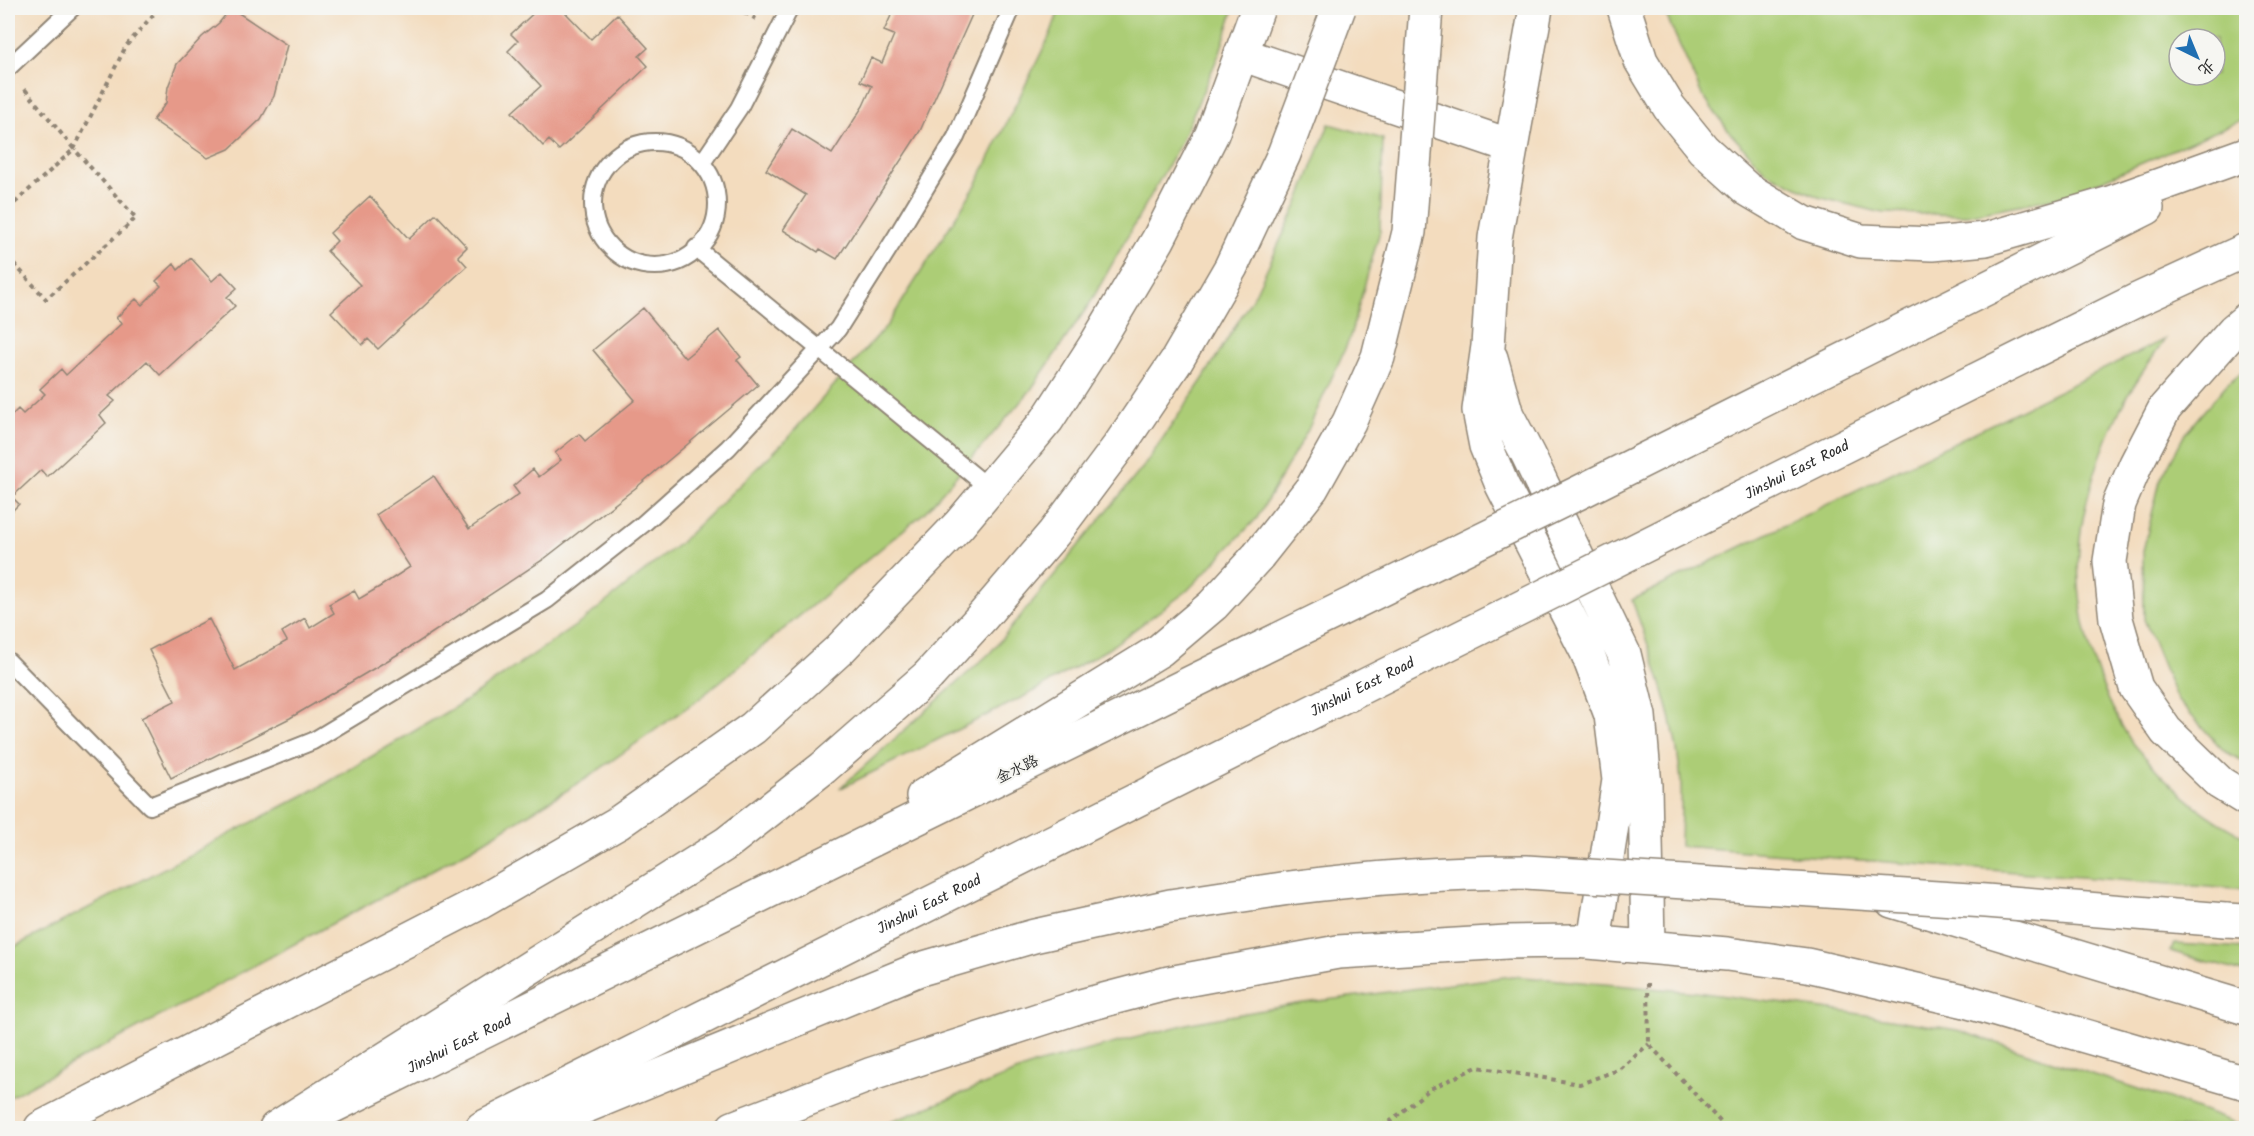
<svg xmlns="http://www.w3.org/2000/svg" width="2254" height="1136" font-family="Kalam,'LXGW WenKai TC',sans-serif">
<rect width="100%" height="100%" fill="#f6f6f2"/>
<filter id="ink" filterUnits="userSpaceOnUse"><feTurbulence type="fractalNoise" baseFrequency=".0167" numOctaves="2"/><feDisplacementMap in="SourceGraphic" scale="12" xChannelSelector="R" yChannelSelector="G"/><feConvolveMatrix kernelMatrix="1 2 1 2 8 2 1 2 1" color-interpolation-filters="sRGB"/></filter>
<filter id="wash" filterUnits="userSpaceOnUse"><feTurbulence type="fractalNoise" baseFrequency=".008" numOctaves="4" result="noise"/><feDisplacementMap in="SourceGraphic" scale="24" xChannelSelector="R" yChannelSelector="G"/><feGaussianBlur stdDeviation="1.35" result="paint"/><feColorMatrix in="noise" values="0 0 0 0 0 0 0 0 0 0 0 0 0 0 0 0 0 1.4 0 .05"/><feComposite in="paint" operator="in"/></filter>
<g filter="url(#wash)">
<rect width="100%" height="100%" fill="#f3dcbe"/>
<path fill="#accd76" stroke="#6c7c50" stroke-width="1.5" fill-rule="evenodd" d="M1060,8h174l-14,44 -40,92 -90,159 -60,88 -105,121 -226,187 -112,79 -116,71 -463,249v-148l317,-166 140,-83 116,-79 100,-80 104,-101 103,-117 88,-139 74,-150z
M1663,8h583v110l-180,78 -99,19 -84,-2 -65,-16 -52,-25 -35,-38 -29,-39zM2179,39h36v36h-36z
M1329,124l54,15 -3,92 -31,109 -42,92 -50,86 -70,73 -79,58 -83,47 -186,93 151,-136 154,-187 59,-87 52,-85 43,-91z
M2165,339c-15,23 -32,45 -44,69 -19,38 -36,89 -41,130 -8,68 14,143 49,200 4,8 12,15 18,21 27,32 61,60 99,78v53l-566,-44c0,-24 3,-50 0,-74 -6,-60 -28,-115 -48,-172z
M2246,368v395l-22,-12 -47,-51 -33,-81 -1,-68 17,-70 26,-49 40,-47z
M2175,944l71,4v25l-76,-22z
M1512,976l184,16 157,21 104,17 221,72 68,25v1h-1370l160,-64 155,-41 105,-19z"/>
<g id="blocks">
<path fill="#e69989" d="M231,8l56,37 -13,51 -13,23 -32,30 -21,9 -55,-38 13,-17 2,-16 9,-23 25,-27 17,-14z
M539,8h22l30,31 26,-25 31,34 -9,8 9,10 -89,84 -10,-10 -6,6 -31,-34 29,-26 -33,-35 10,-10 -7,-7z
M907,8h68l-55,123 -83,128 -17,-10 -2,3 -35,-22 23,-35 -40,-25 26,-41 40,25 31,-48 9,-20 -12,-5 11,-23 11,5 12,-28 -10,-4 10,-22 10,4z
M370,196l39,43 27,-25 31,33 -9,9 9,10 -89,83 -10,-10 -6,6 -31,-33 29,-27 -33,-34 10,-10 -7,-8z
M191,258l21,23 10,-9 15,16 -10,9 8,9 -75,69 -13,-14 -38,35 6,5 -15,14 6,8 -59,54 -6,-7 -29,27 7,7 -11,11v-96l10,-10 5,5 22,-20 -5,-5 21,-20 5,6 56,-52 -6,-5 20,-19 6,6 19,-19 -5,-5 18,-17 4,6z
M643,308l42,50 34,-28 22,27 -4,3 21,25 -120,101 -94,73 -127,84 -127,75 -119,60 -30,-60 34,-17 -26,-51 60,-31 26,51 52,-29 -5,-9 23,-14 5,10 24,-15 -5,-9 25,-14 5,9 22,-13 29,-19 -34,-52 58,-39 35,53 36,-25 14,-10 -6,-8 20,-17 6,8 22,-17 -6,-7 24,-19 6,7 50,-41 -42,-50z"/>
</g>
</g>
<g filter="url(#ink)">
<use href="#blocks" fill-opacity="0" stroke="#8f8474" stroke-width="1.5"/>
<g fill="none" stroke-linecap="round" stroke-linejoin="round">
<defs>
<path id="lane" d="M8,68l64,-60
M593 204a62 62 0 1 1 124 0a62 62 0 1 1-124 0Z
M702,163l37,-55 51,-100
M696,248l293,240
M8,661l142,145 163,-65 234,-141 95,-75 86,-77 110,-119 58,-92 60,-100 56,-129"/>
<path id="street" d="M1536,8l-41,230 -7,108 -9,64 7,36 16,39 85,167 24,63 8,65 -25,162
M1241,54l270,92
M1491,358l16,57 21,40 96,199 15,62 6,70 3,160
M733,1128l139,-54 209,-68 88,-23 169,-31 169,-10 69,-1 151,13 80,11 158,36 281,82"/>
<path id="secondary" d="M41,1128l440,-226 137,-79 135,-95 87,-79 119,-124 88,-105 49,-76 62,-104 54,-106 46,-126"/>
<g id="primary">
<path d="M1624,8l17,53 28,46 34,42 44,40 57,34 57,18 71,3 54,-5 124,-36 136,-49"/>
<path d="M1935,314l212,-106"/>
<path d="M2246,320l-12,10 -69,78 -29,56 -17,40 -9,57 6,58 20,69 30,43 54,52 26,16"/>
<path d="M1974,381l163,-81 109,-50"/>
<path d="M923,796l237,-146 53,-45 45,-49"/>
<path d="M1892,901l354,107"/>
<path d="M2225,920l21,1"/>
<path id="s1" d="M323,1111l918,-453"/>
<path id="s2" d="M482,1128l780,-391"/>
<path d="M533,1128l384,-158 117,-34 136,-30 119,-18"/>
</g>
<path id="highway" d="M276,1128l451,-285 96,-75 105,-92"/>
</defs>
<use href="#lane" stroke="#8f8474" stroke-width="20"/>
<use href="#street" stroke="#8f8474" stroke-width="36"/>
<use href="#secondary" stroke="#8f8474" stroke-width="36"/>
<use href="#primary" stroke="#8f8474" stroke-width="36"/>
<use href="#highway" stroke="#8f8474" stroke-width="36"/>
<path stroke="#8f8474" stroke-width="4" stroke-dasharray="4.5 4.5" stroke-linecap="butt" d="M737,8l19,11
M8,209l66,-60 -51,-62
M8,257l38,42 90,-81 -62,-69 52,-103 33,-38
M1648,983l1,61 77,84
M1382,1128l48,-39 47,-22 103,17 40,-15 29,-25"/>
<use href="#lane" stroke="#fff" stroke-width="16"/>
<use href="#street" stroke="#fff" stroke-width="33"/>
<use href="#secondary" stroke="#fff" stroke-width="33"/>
<use href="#primary" stroke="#fff" stroke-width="33"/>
<use href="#highway" stroke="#fff" stroke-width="33"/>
<defs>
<g id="primary-bridge">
<path d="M1258,556l54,-68 37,-66 29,-65 31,-125 17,-224"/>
<path d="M1241,658l341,-167 353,-177"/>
<path id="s3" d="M1262,737l712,-356"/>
<path d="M1289,888c79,-10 157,-16 237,-16l460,29 239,19"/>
</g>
<path id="highway-bridge" d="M928,676l55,-60 71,-83 65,-87 58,-86 54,-93 53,-113 55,-146"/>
</defs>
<use href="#primary-bridge" stroke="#8f8474" stroke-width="36" stroke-linecap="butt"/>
<use href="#highway-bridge" stroke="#8f8474" stroke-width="36" stroke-linecap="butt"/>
<use href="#primary-bridge" stroke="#fff" stroke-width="33"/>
<use href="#highway-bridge" stroke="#fff" stroke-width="33"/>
</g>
</g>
<g text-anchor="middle" stroke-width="4.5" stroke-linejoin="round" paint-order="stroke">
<g font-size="15" fill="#2b2b2b" stroke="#f6f6f2">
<text dy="5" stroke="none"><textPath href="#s3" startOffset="598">Jinshui East Road</textPath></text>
<text dy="5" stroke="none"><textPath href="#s3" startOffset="112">Jinshui East Road</textPath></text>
<text transform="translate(1017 769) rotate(-26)" y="5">金水路</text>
<text dy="5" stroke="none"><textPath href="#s2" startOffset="500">Jinshui East Road</textPath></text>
<text dy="5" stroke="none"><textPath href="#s1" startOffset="152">Jinshui East Road</textPath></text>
</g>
</g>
<rect width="2254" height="1136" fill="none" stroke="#f6f6f2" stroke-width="30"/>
<g transform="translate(2197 57) rotate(137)"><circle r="28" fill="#f6f6f2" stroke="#a5a5a2" stroke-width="1.5"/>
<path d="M0-4.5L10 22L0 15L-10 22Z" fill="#1f6fb2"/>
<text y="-9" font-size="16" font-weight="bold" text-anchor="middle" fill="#2b2b2b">北</text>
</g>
</svg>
